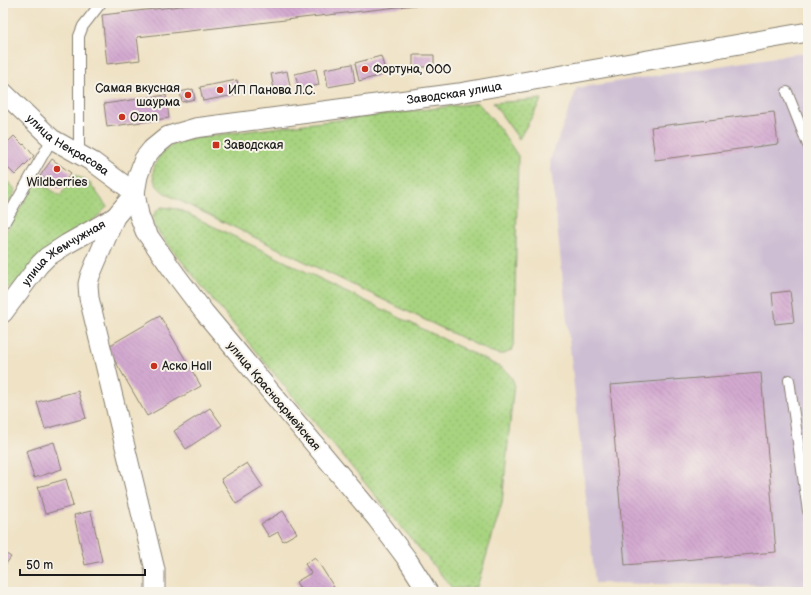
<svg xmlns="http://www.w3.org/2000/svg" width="811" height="595" font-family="'Balsamiq Sans',sans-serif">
<defs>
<pattern id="grass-dots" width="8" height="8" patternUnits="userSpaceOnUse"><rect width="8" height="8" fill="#a8d480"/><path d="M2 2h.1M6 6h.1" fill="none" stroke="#90b56e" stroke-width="1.8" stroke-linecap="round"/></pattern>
<pattern id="building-back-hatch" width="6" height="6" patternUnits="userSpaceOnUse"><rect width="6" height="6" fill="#d3a9d0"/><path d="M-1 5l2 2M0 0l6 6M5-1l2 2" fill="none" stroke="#b591b2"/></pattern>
</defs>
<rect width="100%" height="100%" fill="#f7f3e8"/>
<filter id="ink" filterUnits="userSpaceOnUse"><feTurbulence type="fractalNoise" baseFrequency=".025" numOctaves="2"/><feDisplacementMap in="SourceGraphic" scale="8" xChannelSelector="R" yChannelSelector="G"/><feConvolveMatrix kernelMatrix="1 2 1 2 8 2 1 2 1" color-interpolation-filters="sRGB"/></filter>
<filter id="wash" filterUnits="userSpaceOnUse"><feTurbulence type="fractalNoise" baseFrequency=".012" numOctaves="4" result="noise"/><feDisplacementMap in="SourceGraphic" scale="16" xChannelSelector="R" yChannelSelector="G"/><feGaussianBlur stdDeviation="0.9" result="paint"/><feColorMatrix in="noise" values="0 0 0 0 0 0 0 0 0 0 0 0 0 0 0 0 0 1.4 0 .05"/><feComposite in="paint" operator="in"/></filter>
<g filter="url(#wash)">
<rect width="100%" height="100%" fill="#efe2c5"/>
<path fill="#cdbed3" d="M808,52v538l-25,-4 -188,-3 -45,-423 27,-72z"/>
<path fill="url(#grass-dots)" stroke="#62784e" d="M542,99l-23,40 -26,-36z
M478,103l22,26 18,27 -4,186 -3,9 -7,3h-5l-10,-3 -309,-150c-7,-4 -16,-7 -21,-13 -11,-12 -5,-28 7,-38 7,-6 16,-9 25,-12z
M75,175l15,8 17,24 -8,8 -89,73 -7,-5v-46l34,-57 23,16z
M3,177l13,13 -13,23z
M162,207l16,2 306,150c11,6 26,11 30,24l-12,120 -25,84 -24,2 -240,-289 -57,-71c-4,-9 -4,-17 6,-22z"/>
<g id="blocks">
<path fill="url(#building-back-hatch)" d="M207,3h217v1l-287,33 3,23 -33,4 -5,-49z
M413,55h21v12h-21z
M381,56l5,18 -27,7 -4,-18z
M352,64l3,18 -27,5 -3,-18z
M316,69l3,16 -20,4 -4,-15z
M287,71l4,20 -16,3 -4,-20z
M237,80l3,14 -37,7 -3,-14z
M193,89l2,10 -13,3 -2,-10z
M166,95l3,23 -62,9 -3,-23z
M774,112l4,32 -123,16 -4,-33z
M14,136l9,9 1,-1 10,12 -19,19 -12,-12v-16z
M52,159l19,14 -12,16 -19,-13z
M790,291l4,31 -19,2 -3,-31z
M160,316l41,70 -54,30 -40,-69z
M761,373l15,179 -151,13 -15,-180z
M78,391l8,27 -41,11 -8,-27z
M210,408l12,17 -36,24 -12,-18z
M54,442l8,27 -28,9 -8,-27z
M247,463l16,24 -27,17 -15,-25z
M66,479l7,27 -28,8 -7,-27z
M91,511l11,50 -17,4 -11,-50z
M283,511l14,22 -14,8 -5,-9 -9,5 -8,-13z
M3,552l8,5 -8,11z
M315,557l22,35h-35l-6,-10 15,-9 -6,-9z"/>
</g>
</g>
<g filter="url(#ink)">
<use href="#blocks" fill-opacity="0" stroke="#867f70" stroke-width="1"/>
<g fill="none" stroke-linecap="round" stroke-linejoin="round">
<defs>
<path id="lane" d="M787,92l21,53
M79,154v-118l4,-10 18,-23
M3,225l49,-86
M789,380l19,131"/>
<g id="street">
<path id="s1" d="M3,92l49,47 41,23 42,31"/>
<path d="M135,193l-20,24 -25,59 -2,8 1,14 66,272v22"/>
<path id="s2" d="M3,313l36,-48 8,-8 20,-13 48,-27"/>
<path id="s3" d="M428,592l-21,-33 -30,-40 -173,-207 -28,-37 -31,-44 -6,-16 -4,-22 3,-17 6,-17 8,-10 16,-13 27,-8 264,-35 349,-61"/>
</g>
</defs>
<use href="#lane" stroke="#867f70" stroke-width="12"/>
<use href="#street" stroke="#867f70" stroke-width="21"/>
<use href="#lane" stroke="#fff" stroke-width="10"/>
<use href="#street" stroke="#fff" stroke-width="19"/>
</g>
</g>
<g fill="#c8321e" stroke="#f7f3e8" stroke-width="1.5">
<circle cx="365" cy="69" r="4"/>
<circle cx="220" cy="90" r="4"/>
<circle cx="188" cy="95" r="4"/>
<circle cx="122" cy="117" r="4"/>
<rect x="212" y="141" width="8" height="8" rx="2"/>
<circle cx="57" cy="169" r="4"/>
<circle cx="154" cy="366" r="4"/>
</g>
<g text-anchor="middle" stroke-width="4" stroke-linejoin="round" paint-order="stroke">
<g font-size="12" fill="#1c1c1c" stroke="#f7f3e8" text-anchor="start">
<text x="373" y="73">Фортуна, ООО</text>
<text x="180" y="92" text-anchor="end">Самая вкусная<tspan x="180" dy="14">шаурма</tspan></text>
<text x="228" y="94">ИП Панова Л.С.</text>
<text x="130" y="121">Ozon</text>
<text x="224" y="149">Заводская</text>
<text x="57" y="186" text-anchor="middle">Wildberries</text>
<text x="162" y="370">Аско Hall</text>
</g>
<g font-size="12" fill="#1c1c1c" stroke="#f7f3e8">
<text dy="4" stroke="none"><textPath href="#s3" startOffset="857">Заводская улица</textPath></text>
<text dy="4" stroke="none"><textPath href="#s1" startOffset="84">улица Некрасова</textPath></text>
<text dy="4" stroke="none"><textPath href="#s2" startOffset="87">улица Жемчужная</textPath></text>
<text transform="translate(274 396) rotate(50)" y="4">улица Красноармейская</text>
</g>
</g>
<rect width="811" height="595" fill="none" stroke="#f7f3e8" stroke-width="16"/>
<path d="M20 569v6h125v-6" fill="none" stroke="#1c1c1c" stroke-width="2"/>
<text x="26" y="569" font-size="12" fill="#1c1c1c" stroke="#f7f3e8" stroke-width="3" paint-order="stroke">50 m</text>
</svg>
